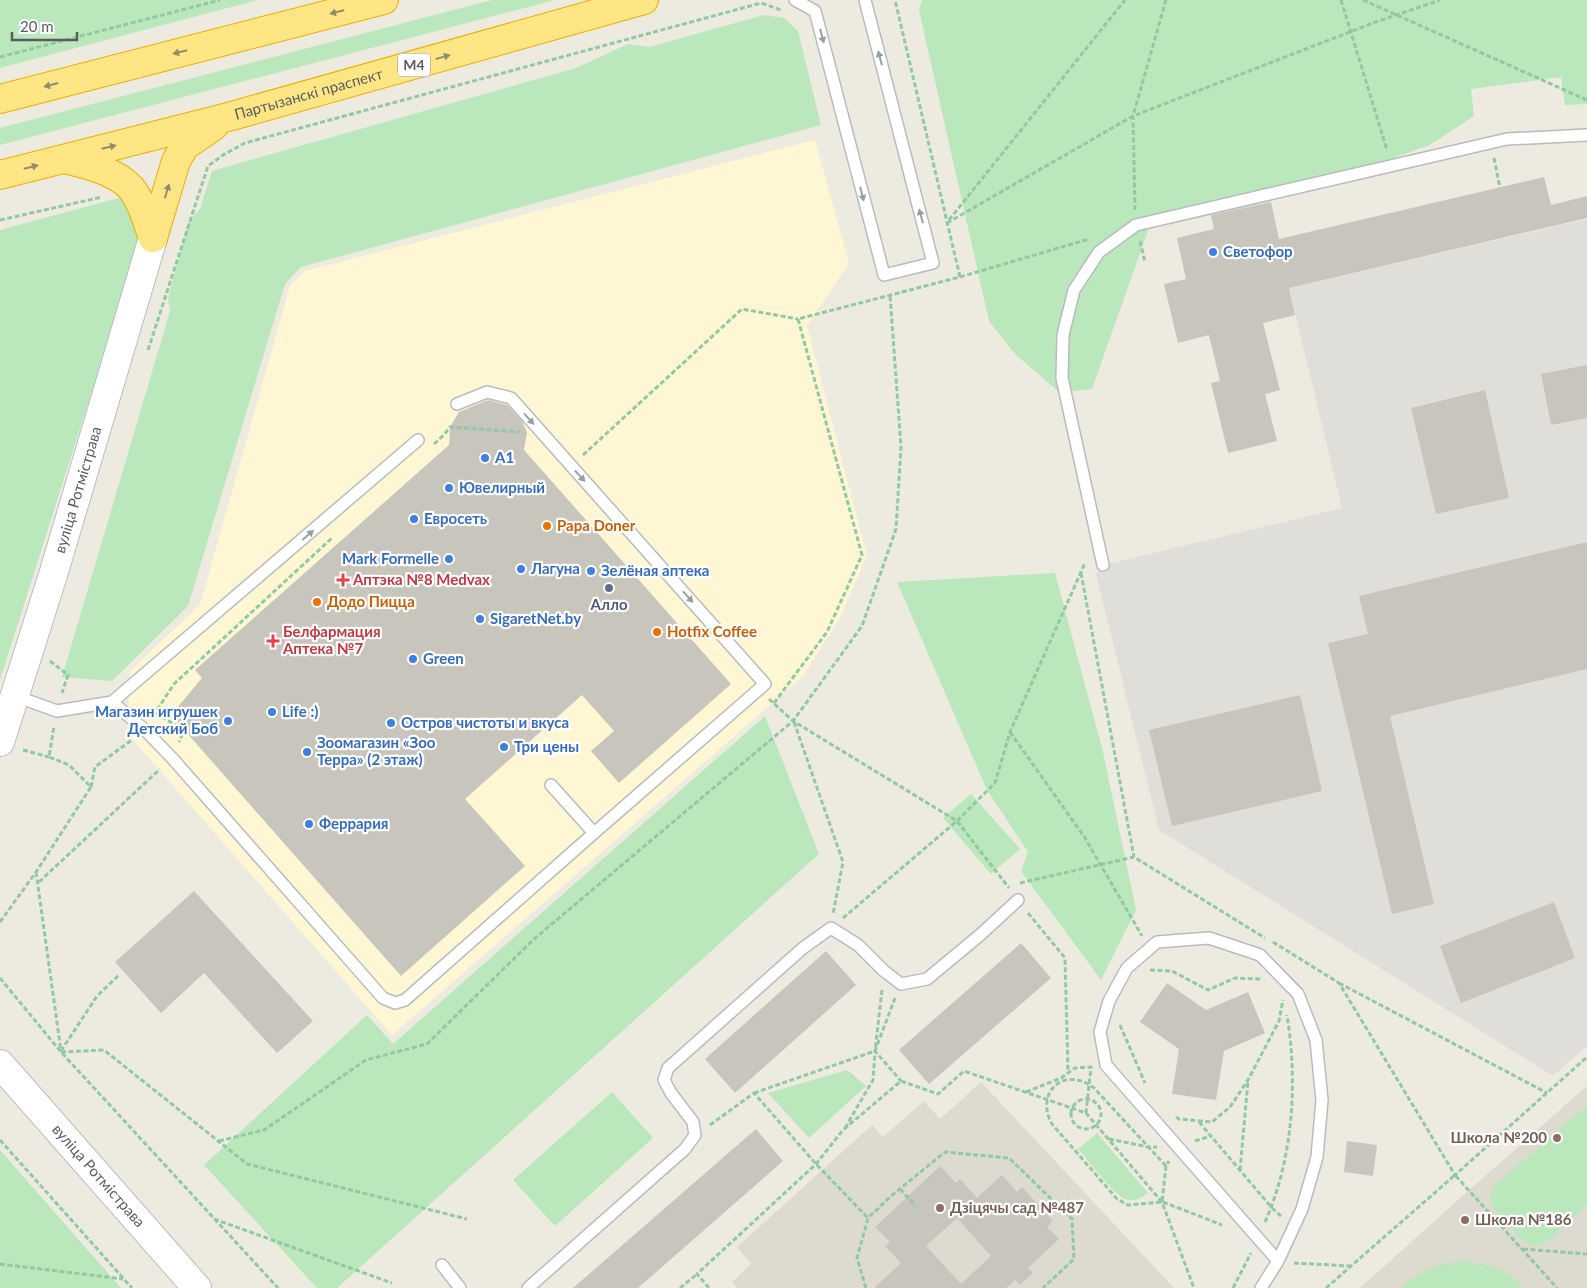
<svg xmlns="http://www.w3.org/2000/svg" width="1587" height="1288" font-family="Lato,sans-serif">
<rect width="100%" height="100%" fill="#edebe0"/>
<path fill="#fff7d3" d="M815,140l34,123 -42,63 60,230 -28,64 -37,57 -410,358 -265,-302 3,-62 70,-66 90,-319 15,-15z"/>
<path fill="#e0ded8" d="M1587,219v827l-34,30 -394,-246 -63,-256 7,-9 239,-57 -53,-220z"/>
<path fill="#dddacf" d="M981,1082l193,206h-437l-5,-6 19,-18 -14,-17 135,-122 11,12 41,-36 16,18z
M1587,1086v202h-227l108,-97z"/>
<path fill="#bae7bc" d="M0,0h258l-258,68z
M492,0h63l-555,145v-17z
M922,0h665v104l-22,1 -4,-28 -90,12 3,27 -44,29 -99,35 -179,39 -60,170 -32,4 -45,-39 -26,-33 -70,-311z
M764,15l20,3 14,13 23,94 -520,142 -16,17 -97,322 -76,75 -50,-4 108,-366 -2,-13 21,-77 11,-12 12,-38 364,-103 52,-24 21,3z
M126,196l11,20 1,30 -138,434v-450z
M1055,573l48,179 33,158 -35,70 -80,-109 7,-19 -41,-62 -90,-208z
M765,716l54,138 -482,434h-20l-113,-123 163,-150 26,29z
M971,794l49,55 -29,25 -48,-56z
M847,1070l19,16 -57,52 -41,-45z
M612,1092l41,46 -98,88 -42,-46z
M1587,1106v99l-39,36 -12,5 -6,-1 -10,-7 -27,-30c-4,-9 -3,-16 3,-24z
M1097,1133l51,60c-7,6 -16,10 -25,5 -11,-6 -35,-38 -45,-49z
M0,1150l121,138h-121z
M1460,1261c27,3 44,6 64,27h-123c20,-18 33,-22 59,-27z"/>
<path fill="#c8c5bd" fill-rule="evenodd" d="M1544,177l7,28 36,-9v22l-298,70 6,27 -32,8 17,67 -15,4 12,47 -49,12 -17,-70 9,-2 -11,-46 -31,8 -14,-59 22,-5 -9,-41 37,-9 -3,-14 60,-13 8,37z
M1587,365v53l-36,7 -10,-51z
M1485,390l24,108 -73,16 -25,-106z
M488,400l19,5 15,16 5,11 -3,18 207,234 -112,99 -28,-32 23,-20 -32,-36 -117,104 60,67 -124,110 -230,-261 31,-37 -7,-8 254,-225 1,-18 9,-15z
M1587,542v127l-197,47 44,188 -42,10 -64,-271 40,-9 -9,-38z
M1300,695l22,96 -150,35 -23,-96z
M194,891l119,130 -36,32 -73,-80 -43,40 -46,-51z
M1554,902l21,56 -114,45 -21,-57z
M1021,943l30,35 -122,106 -30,-34z
M826,951l30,34 -121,108 -30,-34z
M1167,983l39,27 42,-18 17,41 -41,18 -8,49 -44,-6 7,-45 -39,-27z
M756,1129l27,32 -145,127h-65z
M1347,1141l30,4 -4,31 -29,-4z
M940,1166l16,17 4,-4 17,19 25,-23 15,17 5,-5 31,34 -6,6 12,12 -31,29 5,5 -13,12 -5,-5 -9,8h-132l27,-25 -16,-17 5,-4 -15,-15zM957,1218l34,38 -30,28 -35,-38z"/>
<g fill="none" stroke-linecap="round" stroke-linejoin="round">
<defs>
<path id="lane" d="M795,0l20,11 69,264 49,-12 -68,-263
M1103,565l-41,-187 1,-43 11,-45 25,-38 37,-27 371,-86 80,-4
M15,696l42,15 55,-9 306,-262
M112,702l33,28 27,28 211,240 12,5 10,-3 189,-167 171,-149 -254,-286 -24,-6 -30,12
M551,785l43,48
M1209,938l51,17 38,39 18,46 6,60 -5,57 -15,52 -24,52 -172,-196 -6,-33 9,-31 18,-33 30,-26z
M442,1265l18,23
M528,1288l157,-139 10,-14 -2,-13 -22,-29 -7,-13 4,-12 135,-120 28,-20 27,17 26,26 17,13 26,-5 53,-44 38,-35
M1261,1288l17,-27"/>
<g id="secondary">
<path id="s1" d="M0,742l53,-167 100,-337"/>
<path id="s2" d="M0,1064l197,224"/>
</g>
<g id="highway">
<path d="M0,99l384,-99"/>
<path d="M64,159c23,6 50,11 67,29 11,13 16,34 22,50"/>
<path id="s3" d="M0,175l228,-58 416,-117"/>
<path d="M153,238l23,-77 9,-15 29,-20"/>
</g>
</defs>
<use href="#lane" stroke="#b8bbc0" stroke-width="14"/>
<use href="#secondary" stroke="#b9bcc3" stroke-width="30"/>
<use href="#highway" stroke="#edae00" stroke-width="30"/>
<path stroke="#93c8a4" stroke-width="3" stroke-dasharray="5 2.5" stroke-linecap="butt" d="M1341,0l46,150
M1363,0l224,100
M0,57l220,-57
M1494,158l6,30
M1135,210l-2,-94 33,-116
M0,220l102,-23
M949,220l176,-220
M947,223l186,-107 240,-93 67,-23
M1140,241l5,21
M960,277l129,-38
M148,350l60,-184 15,-11 22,-12 516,-140 20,7
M434,444l10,-9 6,-8 70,5
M583,455l159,-146 56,10
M1081,573l53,284
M50,661l18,14 -6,18
M769,699l24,22 164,100 52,67
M774,703l53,-71 35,-77 -64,-236 162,-42 -65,-277
M155,713l29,17 -5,12
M153,716l21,-32 158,-146
M794,722l49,140 -10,52
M1010,732l75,106 57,98
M23,750l26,7
M91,787l4,-20 38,-28
M36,872l25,179
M39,882l121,-113
M1020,883l114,-26 131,81
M1028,913l37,45 3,113
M843,918l114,-97 38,-38 15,-51 75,-169
M0,922l36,-50 55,-85 -22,-22 -20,-8 5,-31
M1273,942l66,41 116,192 132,-118
M1150,970l22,1 36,19 27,-12 26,1
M0,978l61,74 217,236
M1339,983l208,110
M882,990l-7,61 26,30
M1120,1025l25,58
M61,1051l36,-55 23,-22
M61,1052l43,-2 143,114 220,55
M1026,1092l35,-14 14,-10 16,-1 -5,46
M754,1093l121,-42 20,-53
M1071 1114a15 15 0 1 1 30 0a15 15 0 1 1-30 0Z
M1176,1117l3,2 33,3 18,-15 18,-27 31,-59 4,-21
M1199,1122l73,86 10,9
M710,1125l44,-32 62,71 52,54
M845,1128l28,-48 2,-28
M1109,1139l39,8h9
M0,1140l132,148
M219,1141l45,-11 102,-70 61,-16 107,-105 259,-218 69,-95 34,-97 5,-82 -11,-152
M1195,1141l16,-5
M1166,1166l-72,-78c-29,-23 -60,4 -42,36l65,75 11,6 34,-3 4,-36 3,-5
M1240,1170l8,-89
M900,1189l16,17
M1163,1202l59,23
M214,1219l178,64
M1265,1222c28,-63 33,-139 22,-207
M1523,1249l64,5
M1294,1263l56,3
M0,1264l123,15
M680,1288l17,-14
M709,1288l-12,-14 119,-110 27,-34 58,-49 37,13 26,-23 122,42 76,89 32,86
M866,1288l-9,-30 11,-40 22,-21 55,-45 64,6 63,61 2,40 -31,29
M1233,1288l18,-35
M1326,1288l129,-113 102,113"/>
<use href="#lane" stroke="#fff" stroke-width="11"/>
<use href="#secondary" stroke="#fff" stroke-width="28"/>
<use href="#highway" stroke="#ffe685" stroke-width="28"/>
</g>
<defs><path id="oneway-solid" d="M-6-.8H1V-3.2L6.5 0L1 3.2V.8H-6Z" transform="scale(1.25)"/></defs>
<g fill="#938d6e">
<use href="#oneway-solid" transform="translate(337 12) rotate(166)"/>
<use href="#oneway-solid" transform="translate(180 52) rotate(166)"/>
<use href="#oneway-solid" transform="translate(443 57) rotate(-16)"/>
<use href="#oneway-solid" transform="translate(51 85) rotate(165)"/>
<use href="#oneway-solid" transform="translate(109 147) rotate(-14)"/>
<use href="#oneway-solid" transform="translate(31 167) rotate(-14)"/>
<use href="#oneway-solid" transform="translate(167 191) rotate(-73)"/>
</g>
<g fill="#9b9ea1">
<use href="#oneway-solid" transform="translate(822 36) rotate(75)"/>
<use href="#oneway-solid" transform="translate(880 58) rotate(-105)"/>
<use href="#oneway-solid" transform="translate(862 194) rotate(75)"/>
<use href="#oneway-solid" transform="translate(921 216) rotate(-105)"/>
<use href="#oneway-solid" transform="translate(529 419) rotate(48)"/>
<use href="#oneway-solid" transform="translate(580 476) rotate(47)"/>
<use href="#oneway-solid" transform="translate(308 535) rotate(-41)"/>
<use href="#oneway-solid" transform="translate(688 597) rotate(48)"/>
</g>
<g fill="#3f7fe0" stroke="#fff" stroke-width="2">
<circle cx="1213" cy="252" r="5"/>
<circle cx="485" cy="458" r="5"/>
<circle cx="449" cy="488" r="5"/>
<circle cx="414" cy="519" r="5"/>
<circle cx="449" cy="559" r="5"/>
<circle cx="521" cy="569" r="5"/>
<circle cx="591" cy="571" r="5"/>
<circle cx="480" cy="619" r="5"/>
<circle cx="413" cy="659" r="5"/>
<circle cx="272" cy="712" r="5"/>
<circle cx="228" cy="721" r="5"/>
<circle cx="391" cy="723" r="5"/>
<circle cx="504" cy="747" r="5"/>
<circle cx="307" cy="752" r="5"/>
<circle cx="309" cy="824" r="5"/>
</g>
<g fill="#e8710a" stroke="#fff" stroke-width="2">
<circle cx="547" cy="526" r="5"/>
<circle cx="317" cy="602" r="5"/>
<circle cx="657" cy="632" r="5"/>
</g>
<g fill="#e0444e" stroke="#fff" stroke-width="2">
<path d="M340.5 572.5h5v5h5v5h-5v5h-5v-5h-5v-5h5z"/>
<path d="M270.5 633.5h5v5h5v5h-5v5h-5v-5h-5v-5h5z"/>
</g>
<circle fill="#5c6f8a" stroke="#fff" stroke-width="2" cx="609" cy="588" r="5"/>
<g fill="#8d6e63" stroke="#fff" stroke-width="2">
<circle cx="1557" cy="1138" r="5"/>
<circle cx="940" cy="1208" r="5"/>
<circle cx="1465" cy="1220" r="5"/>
</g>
<g text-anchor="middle" stroke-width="4.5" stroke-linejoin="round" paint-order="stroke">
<rect fill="#fff" stroke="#8b8e91" stroke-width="1" x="398" y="53.5" width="32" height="23" rx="4"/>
<g font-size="14" font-weight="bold" fill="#595d62">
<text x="414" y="70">М4</text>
</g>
<g font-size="15" fill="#595d62" stroke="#fff">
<text dy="5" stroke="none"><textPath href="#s3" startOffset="319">Партызанскі праспект</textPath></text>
<text dy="5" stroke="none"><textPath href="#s1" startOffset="264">вуліца Ротмістрава</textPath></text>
<text dy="5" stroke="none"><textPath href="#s2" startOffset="149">вуліца Ротмістрава</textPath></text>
</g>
<g font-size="15" font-weight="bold" fill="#366cbe" stroke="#fff" text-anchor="start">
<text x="1223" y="257">Светофор</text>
<text x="495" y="463">A1</text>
<text x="459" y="493">Ювелирный</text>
<text x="424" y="524">Евросеть</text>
<text x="439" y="564" text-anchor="end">Mark Formelle</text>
<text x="531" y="574">Лагуна</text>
<text x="601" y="576">Зелёная аптека</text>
<text x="490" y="624">SigaretNet.by</text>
<text x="423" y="664">Green</text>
<text x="218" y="717" text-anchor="end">Магазин игрушек<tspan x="218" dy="17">Детский Боб</tspan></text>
<text x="282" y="717">Life :)</text>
<text x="401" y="728">Остров чистоты и вкуса</text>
<text x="317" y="748">Зоомагазин «Зоо<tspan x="317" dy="17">Терра» (2 этаж)</tspan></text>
<text x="514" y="752">Три цены</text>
<text x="319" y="829">Феррария</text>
</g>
<g font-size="15" font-weight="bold" fill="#c56008" stroke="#fff" text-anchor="start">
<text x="557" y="531">Papa Doner</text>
<text x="327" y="607">Додо Пицца</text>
<text x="667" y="637">Hotfix Coffee</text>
</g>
<g font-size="15" font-weight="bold" fill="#be3a42" stroke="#fff" text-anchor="start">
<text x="353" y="585">Аптэка №8 Medvax</text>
<text x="283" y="637">Белфармация<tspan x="283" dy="17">Аптека №7</tspan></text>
</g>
<g font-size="15" font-weight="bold" fill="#4e5e75" stroke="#fff">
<text x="609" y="610">Алло</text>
</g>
<g font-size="15" font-weight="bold" fill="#785e54" stroke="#fff" text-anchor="start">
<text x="1547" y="1143" text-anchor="end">Школа №200</text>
<text x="950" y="1213">Дзіцячы сад №487</text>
<text x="1475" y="1225">Школа №186</text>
</g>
</g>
<path d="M12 32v8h65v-8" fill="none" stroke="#595d62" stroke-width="2.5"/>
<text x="20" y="32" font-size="15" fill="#595d62" stroke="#ffffff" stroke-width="4" paint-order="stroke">20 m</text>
</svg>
